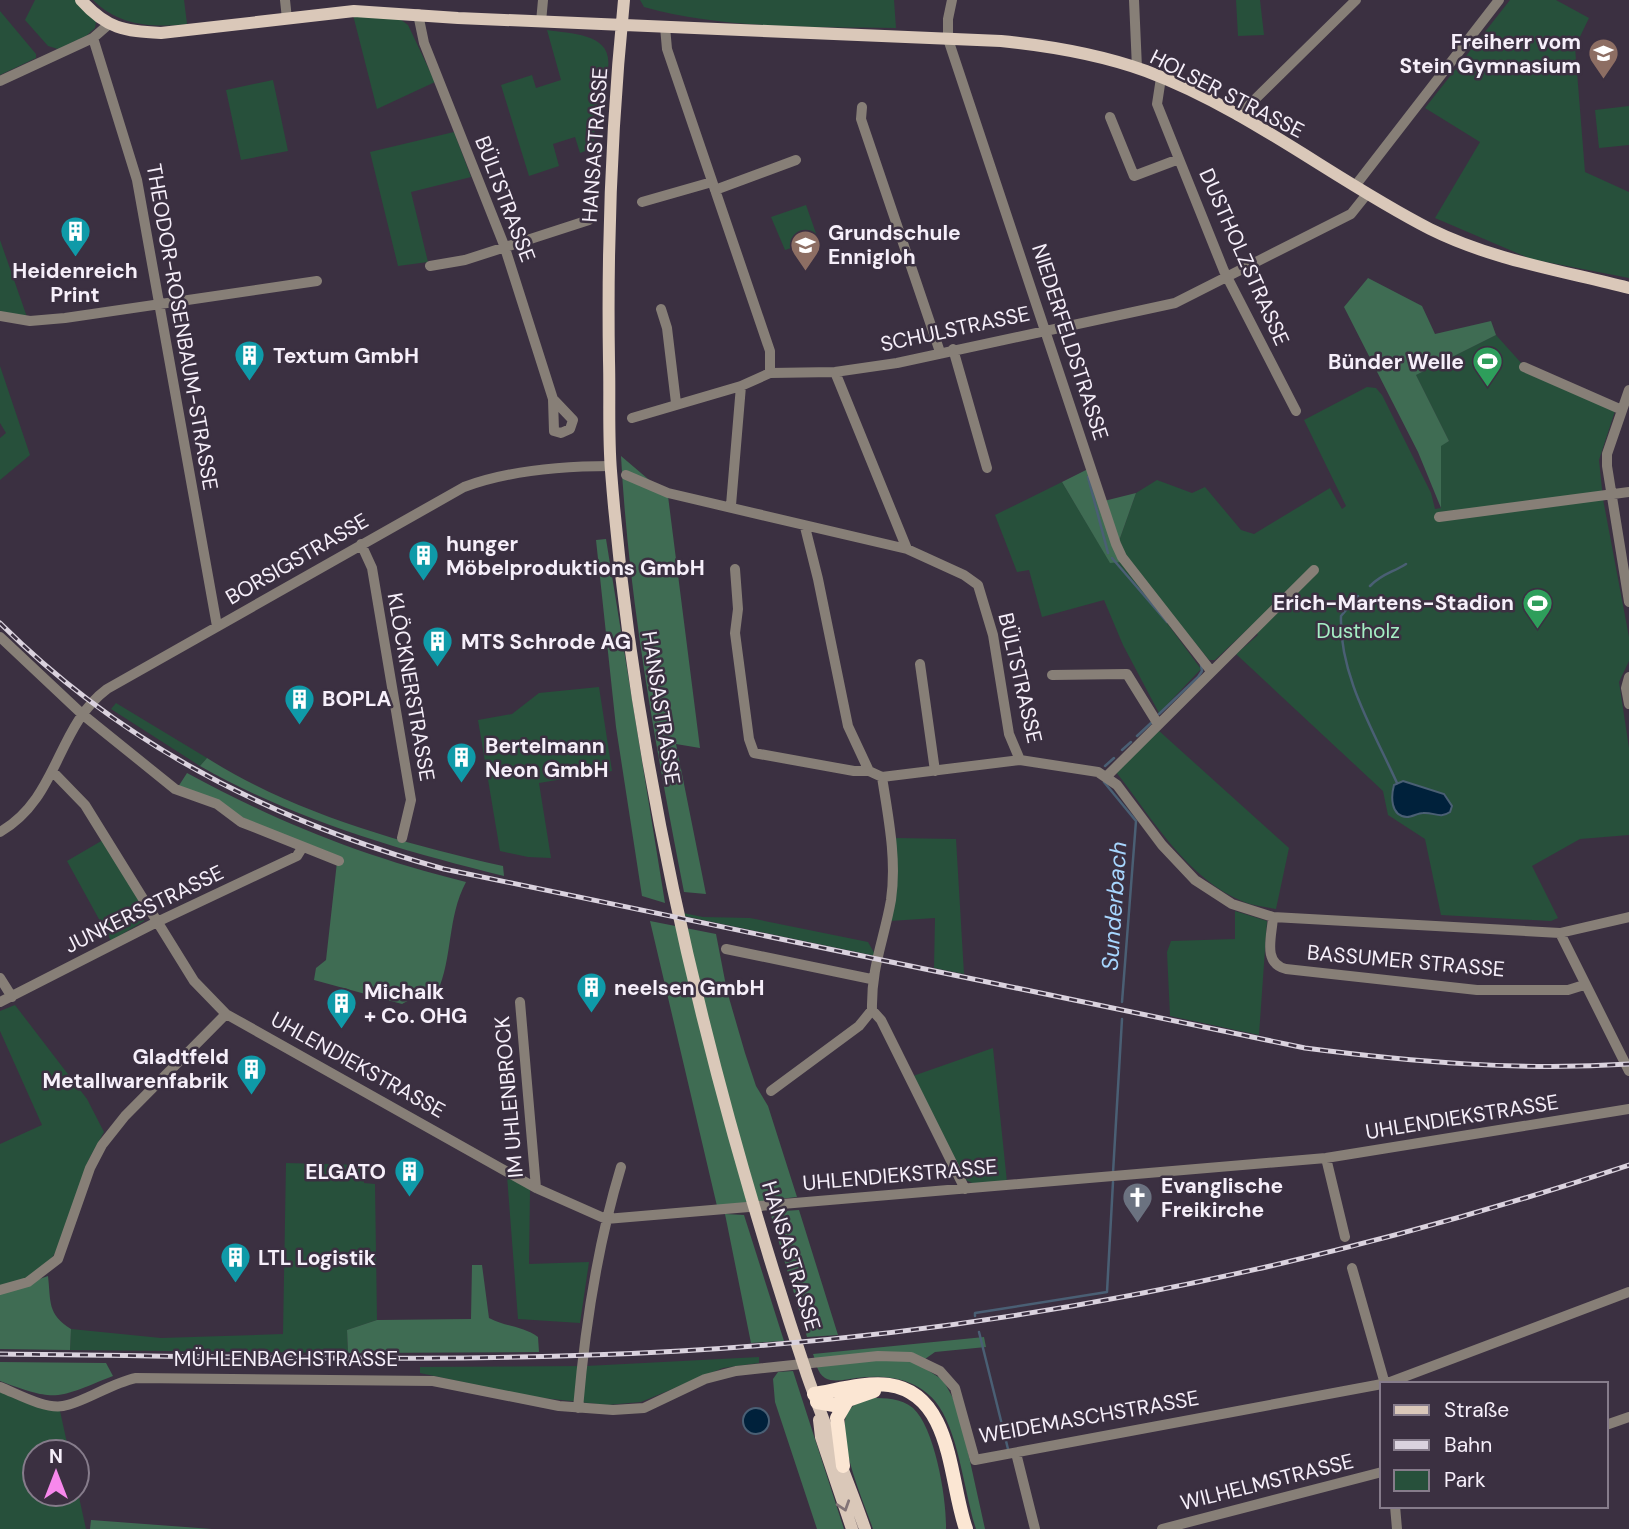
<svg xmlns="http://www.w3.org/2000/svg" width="1629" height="1529" font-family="'DM Sans',sans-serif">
<rect width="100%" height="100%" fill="#3b3041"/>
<path fill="#27503b" d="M35,0h40l21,22 -1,6 -9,8 -28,13 -10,-3 -23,-26z
M93,0h91l3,24c-34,4 -68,2 -94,-24z
M640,0h254l2,28c-81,-1 -175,1 -252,-21z
M1236,0h24l4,35 -26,1z
M1510,0h46l33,18 -14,29 10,125 44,20v86l-98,-19 -96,-41 45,-76 -55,-34z
M0,11l36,43v4l-36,17z
M353,15l47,4 8,6 27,57 -58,27z
M547,30c25,4 66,3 61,38l-8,7 -7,73 -13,5 -5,-16 -22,7 6,22 -30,10 -28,-91 31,-10 4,13 25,-8z
M273,80l15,71 -47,9 -15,-70z
M1629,106v39l-30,3 -4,-38z
M454,132l17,45 -60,15 17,70 -30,4 -28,-114z
M806,205l12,34 -33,11 -14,-33z
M0,240l27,77 -27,-5z
M1496,335l27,30 92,46 -16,49 4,39 26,138v24l-10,21 10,66v87l-49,4 -48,27 26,52 -7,3 -110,-6 -16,-76 -37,-24 -5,-24 -147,-137 22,-19 -7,-9 -36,34h-6l-79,-97 -11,-22 17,-48 21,-13 35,13 13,-6 36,43 13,4 76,-46 12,21 4,-3 -42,-86 63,-33 9,1 6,7 49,98 4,16 6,-1v-63l8,-4 -33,-66z
M0,366l30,89 -30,25v-42l6,-5 -6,-10z
M1062,482l48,80h12l79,107 -42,44 -36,-68 -19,-45 -62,17 -13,-47 -12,2 -22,-57z
M599,687l13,84 -73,12 12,75 -23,-1 -28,-6 -22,-131 34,-6 27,-21z
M116,703l91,55 -7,8 -89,-57z
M1158,730l131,118 -13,61c-10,-2 -22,-3 -32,-7 -57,-23 -92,-84 -128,-130z
M894,838l62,1 8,135 -30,-6 1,-50 -45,3z
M103,840l41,69v12l-33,20 -44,-80z
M1235,911l32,10 -8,114 -89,-19 -3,-64 4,-11 64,-2z
M678,912l25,5 47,1 118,24 8,14 -197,-41z
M15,1005l72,94 17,33 -15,27 -30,88 -11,17 -23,15 -25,7v-142l42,-19 -42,-94v-20z
M993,1048l14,134 -33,2 -8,-4 -53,-104z
M286,1163l78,2v18l11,1 2,136 -30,10 1,23 -278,-3 1,-21 90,9 122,-4z
M507,1176l23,13 -1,75 60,-2 -9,61 -62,-4z
M759,1357v6l-36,5 -82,34 -34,3 -73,-8 -114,-24v-6l166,-1z
M0,1392l60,19 9,41h-34v42h42v-6l9,41h-86z"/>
<path fill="#3f6c53" d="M1368,278l54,28 13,28 56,-13 5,14 -80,40 33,66 -8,5v62l-23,-56 -74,-145z
M621,456l47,40 32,252 -24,-4 30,150 -22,-2c-28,-144 -55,-288 -63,-436z
M1088,469l34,93 -12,1 -48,-81z
M1136,493l-17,48 -15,-40z
M606,539l59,364 -23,-7 -26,-169 -20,-187z
M207,758c89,56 194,85 296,108l1,10c-106,-26 -209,-56 -304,-110z
M187,773c92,50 177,84 279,109 -19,35 -13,76 -29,111l-24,5 -11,6 -88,-24 2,-12 10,-8 11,-98 -159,-75z
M650,921l66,13 11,57 18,62 11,33 12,20 29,91 -80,9z
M799,1210l39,125 -31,2 -37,-125z
M725,1214l19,1 40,126 -33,2z
M472,1265h10l7,53c17,9 34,8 49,19l1,15 -191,1 -1,-23 30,-10 94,-1z
M48,1276c3,26 -1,38 23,53l-1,21 -70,-1v-56z
M984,1337l2,10 -51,5 -17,12 25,16 15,27 27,122h-9c-12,-36 -17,-99 -41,-128 -19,-23 -50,-27 -79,-23 -9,1 -22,5 -31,0 -8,-5 -9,-16 -12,-24z
M0,1362l106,1 7,13c-56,22 -55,27 -113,5z
M793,1371l51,158h-27l-42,-127 -2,-23 5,-7z
M871,1398c14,0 30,0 42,10 22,20 34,92 33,121h-73c-8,-24 -43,-102 -22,-121 4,-5 14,-7 20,-10z
M91,1520l121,9h-122z"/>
<path fill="#00213b" stroke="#4a5f74" stroke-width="2" d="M1403,781l41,13 8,12 -2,6c-10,7 -16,0 -27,1 -5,0 -11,4 -16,4 -17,-1 -16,-21 -13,-32z
M743 1421a13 13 0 1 1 26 0a13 13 0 1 1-26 0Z"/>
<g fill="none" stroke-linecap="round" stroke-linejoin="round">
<path stroke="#4a5f74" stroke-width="2.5" d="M1088,477l20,76
M1112,558l55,64
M1370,586c13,-13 22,-13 36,-22
M1358,596l-17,20c-2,59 33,116 56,167
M1159,714l39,-37 4,-6 -1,-6
M1137,736l14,-13
M1122,750l9,-8
M1105,766l9,-8
M1104,782l32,39 -14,181
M1113,1173l9,-154
M975,1316v-3l132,-21 6,-110
M979,1332l29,117"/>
<path stroke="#877f77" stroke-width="10" d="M285,0l2,19
M952,0l-4,19v20l168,505 6,13 89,114
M1134,0l3,68
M418,14l6,29 80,202 49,154 20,21 -3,9 -9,4 -7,-2 -1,-32
M541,22l2,-22
M665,27l2,22 103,302v22
M93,38l44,142 80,446
M1161,78l-4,26 22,55 45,112 72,140
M0,81l93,-43 15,-13
M862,107l-1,12 79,233
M1238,116l118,-116
M1110,117l24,59 45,-17
M1355,186l144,-186
M715,190l81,-30
M642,202l70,-20
M430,266l35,-6 124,-40
M661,309l6,19 9,75
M0,316l30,5 35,-3 252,-37
M953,349l34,119
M1524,367l98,43
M835,372l72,177
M1629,390l-22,64v12l22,136
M632,418l109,-32 29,-13 65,-1 62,-9 278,-60 176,-89 16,-20
M626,475l42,18 239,56 57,26 14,10 15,50 16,99 11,26
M731,505l10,-119
M1439,517l190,-25
M805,527l13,52 30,147 21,45 13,6 138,-17 78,12 19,13 45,60 33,35 37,24 41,13 287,16 69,-16
M361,544l11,24 39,232 -9,38
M735,569l3,40 -3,24 14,106 5,14 100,18h15
M0,637l82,77 93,75 42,15 24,18 98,39
M920,664l15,107
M1052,675l75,-1 31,50
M1629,677l-3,11 3,16
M53,772l32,33 109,176 32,33 310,174 70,31 720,-61 303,-49
M1107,776l207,-206
M0,832c59,-34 56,-105 107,-143l357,-202c46,-17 98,-21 147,-21
M1273,917c-1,19 -11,46 13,52l191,21h91l16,-5
M1560,933l69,138
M726,949l145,30
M0,978l12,19
M0,1002l157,-80 140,-66 5,-8
M520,1002l16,186
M872,1010l9,10 84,169
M771,1091l88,-65 13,-16c-1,-43 12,-70 19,-110 6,-41 -3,-84 -9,-123
M1326,1158l19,79
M1352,1268l33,116
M0,1290l28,-8 30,-23 32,-91 12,-23 23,-29 101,-102
M1385,1384l244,-92
M0,1387c18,7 44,22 63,19 20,-3 48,-23 73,-28l297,3 126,25 54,4 31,-2 61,-29 31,-8 142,-15 33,1 29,14 15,17 20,72 407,-76
M578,1408c7,-82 19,-162 43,-241
M1606,1425l23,-8
M1016,1453l19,76
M1395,1506l2,23
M1162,1529l220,-57"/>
<path stroke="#dac8b9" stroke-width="12" d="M81,0c26,29 43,31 80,33l193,-22 104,7 543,23c50,5 98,13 145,30 102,38 188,109 284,158 62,31 133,42 199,59
M624,0c-12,120 -17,240 -15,361 1,36 -1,73 2,110 24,306 99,613 196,904 18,52 40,102 58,154
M819,1420l2,17 31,92"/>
<path stroke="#fbe6d3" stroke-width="14" d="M814,1394c24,-4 51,-12 75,-9 64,9 60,97 77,144
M817,1402l17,3 40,-14
M843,1466l-6,-48 10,-17"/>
<defs>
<path id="rail" d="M0,623c124,124 277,200 444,246l861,179c108,14 215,23 324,16
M0,1354c226,2 453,10 680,-3 323,-18 642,-84 949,-186"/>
</defs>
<use href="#rail" stroke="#dad2de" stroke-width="5"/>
<use href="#rail" stroke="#3b3041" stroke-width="2.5" stroke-dasharray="8" stroke-linecap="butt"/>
</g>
<defs><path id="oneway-chevron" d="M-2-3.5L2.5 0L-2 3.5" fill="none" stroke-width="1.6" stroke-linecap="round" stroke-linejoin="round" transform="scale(1.75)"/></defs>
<use stroke="#837477" href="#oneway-chevron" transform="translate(844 1506) rotate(72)"/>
<defs>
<symbol id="school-pin" viewBox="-11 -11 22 30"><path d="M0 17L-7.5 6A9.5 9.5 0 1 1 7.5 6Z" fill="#8d6e63" stroke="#3b3041"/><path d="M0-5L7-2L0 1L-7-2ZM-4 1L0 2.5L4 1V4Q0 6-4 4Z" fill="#fff"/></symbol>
<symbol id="building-pin" viewBox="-11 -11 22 30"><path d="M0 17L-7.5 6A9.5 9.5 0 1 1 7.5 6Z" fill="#0f9aa8" stroke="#3b3041"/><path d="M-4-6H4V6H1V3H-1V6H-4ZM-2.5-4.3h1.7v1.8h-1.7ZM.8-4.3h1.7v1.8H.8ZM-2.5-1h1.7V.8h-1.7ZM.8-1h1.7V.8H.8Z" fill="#fff"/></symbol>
<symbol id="stadium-pin" viewBox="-11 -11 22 30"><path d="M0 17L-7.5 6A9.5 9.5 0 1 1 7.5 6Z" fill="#2e9e5b" stroke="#3b3041"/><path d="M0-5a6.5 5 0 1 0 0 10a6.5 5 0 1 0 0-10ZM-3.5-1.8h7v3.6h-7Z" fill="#fff"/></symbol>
<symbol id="church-pin" viewBox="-11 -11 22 30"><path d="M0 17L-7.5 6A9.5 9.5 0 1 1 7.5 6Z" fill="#6b7280" stroke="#3b3041"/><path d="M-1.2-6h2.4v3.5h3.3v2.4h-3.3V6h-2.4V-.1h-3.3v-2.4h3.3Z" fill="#fff"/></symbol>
</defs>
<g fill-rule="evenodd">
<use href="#school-pin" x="1586" y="36" width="35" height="47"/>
<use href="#building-pin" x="58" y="214" width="35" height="47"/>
<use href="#school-pin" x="788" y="228" width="35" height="47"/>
<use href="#building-pin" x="232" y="338" width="35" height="47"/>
<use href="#stadium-pin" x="1470" y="344" width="35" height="47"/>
<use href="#building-pin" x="406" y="538" width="35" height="47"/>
<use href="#stadium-pin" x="1520" y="586" width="35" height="47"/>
<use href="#building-pin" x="420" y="624" width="35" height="47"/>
<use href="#building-pin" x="282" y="682" width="35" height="47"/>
<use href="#building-pin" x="444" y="740" width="35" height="47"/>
<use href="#building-pin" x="574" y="970" width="35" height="47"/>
<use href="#building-pin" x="324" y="986" width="35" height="47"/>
<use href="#building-pin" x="234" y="1052" width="35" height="47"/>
<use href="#building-pin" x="392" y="1154" width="35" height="47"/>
<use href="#church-pin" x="1120" y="1180" width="35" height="47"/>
<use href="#building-pin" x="218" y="1240" width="35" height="47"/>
</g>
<g text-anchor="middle" stroke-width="5" stroke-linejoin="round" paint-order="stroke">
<g font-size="21" font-weight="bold" fill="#f6effa" stroke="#3b3041" text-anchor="start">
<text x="1581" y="49" text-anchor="end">Freiherr vom<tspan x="1581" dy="24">Stein Gymnasium</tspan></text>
<text x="828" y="240">Grundschule<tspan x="828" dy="24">Ennigloh</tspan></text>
<text x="75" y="278" text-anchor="middle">Heidenreich<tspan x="75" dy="24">Print</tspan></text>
<text x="273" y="363">Textum GmbH</text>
<text x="1464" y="369" text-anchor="end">Bünder Welle</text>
<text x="446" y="551">hunger<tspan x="446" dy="24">Möbelproduktions GmbH</tspan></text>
<text x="1514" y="610" text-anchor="end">Erich-Martens-Stadion</text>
<text x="461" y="649">MTS Schrode AG</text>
<text x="322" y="706">BOPLA</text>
<text x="485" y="753">Bertelmann<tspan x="485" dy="24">Neon GmbH</tspan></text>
<text x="614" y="995">neelsen GmbH</text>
<text x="364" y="999">Michalk<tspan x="364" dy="24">+ Co. OHG</tspan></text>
<text x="229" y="1064" text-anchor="end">Gladtfeld<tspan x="229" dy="24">Metallwarenfabrik</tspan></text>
<text x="386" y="1179" text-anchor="end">ELGATO</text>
<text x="1161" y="1193">Evanglische<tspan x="1161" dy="24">Freikirche</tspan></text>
<text x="258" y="1265">LTL Logistik</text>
</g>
<g font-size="21" fill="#f6effa" stroke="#3b3041">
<text transform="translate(1227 94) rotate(27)" y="7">HOLSER STRASSE</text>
<text transform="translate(595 145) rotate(-86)" y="7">HANSASTRASSE</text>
<text transform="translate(505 199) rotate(69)" y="7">BÜLTSTRASSE</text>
<text transform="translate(1244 257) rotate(66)" y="7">DUSTHOLZSTRASSE</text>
<text transform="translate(182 327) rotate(80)" y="7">THEODOR-ROSENBAUM-STRASSE</text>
<text transform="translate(955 329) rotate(-12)" y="7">SCHULSTRASSE</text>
<text transform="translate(1070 342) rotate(72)" y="7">NIEDERFELDSTRASSE</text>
<text transform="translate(297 559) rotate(-30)" y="7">BORSIGSTRASSE</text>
<text transform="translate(1020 678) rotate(77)" y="7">BÜLTSTRASSE</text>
<text transform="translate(411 687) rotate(80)" y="7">KLÖCKNERSTRASSE</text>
<text transform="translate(661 708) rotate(81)" y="7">HANSASTRASSE</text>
<text transform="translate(144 909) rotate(-26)" y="7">JUNKERSSTRASSE</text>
<text transform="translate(1406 961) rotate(5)" y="7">BASSUMER STRASSE</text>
<text transform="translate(358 1065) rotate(29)" y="7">UHLENDIEKSTRASSE</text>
<text transform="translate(509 1097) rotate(-95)" y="7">IM UHLENBROCK</text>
<text transform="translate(1462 1117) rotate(-9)" y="7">UHLENDIEKSTRASSE</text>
<text transform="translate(900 1175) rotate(-5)" y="7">UHLENDIEKSTRASSE</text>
<text transform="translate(791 1256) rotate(73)" y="7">HANSASTRASSE</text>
<text x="286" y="1366">MÜHLENBACHSTRASSE</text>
<text transform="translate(1089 1417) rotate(-10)" y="7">WEIDEMASCHSTRASSE</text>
<text transform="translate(1267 1482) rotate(-14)" y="7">WILHELMSTRASSE</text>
</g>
<g font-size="21" fill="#a4eec4" stroke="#3b3041">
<text x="1358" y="638">Dustholz</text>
</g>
<g font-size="23" font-style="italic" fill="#a7d6fe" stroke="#3b3041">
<text transform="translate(1114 906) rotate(-86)" y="8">Sunderbach</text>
</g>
</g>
<rect x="1380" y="1382" width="228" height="126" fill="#3b3041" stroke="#867c8b" stroke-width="2"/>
<rect x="1394" y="1405" width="35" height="10" fill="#dac8b9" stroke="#867c8b" stroke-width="2"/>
<text x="1444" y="1417" font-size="21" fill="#f6effa">Straße</text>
<rect x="1394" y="1440" width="35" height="10" fill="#dad2de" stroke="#867c8b" stroke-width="2"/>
<text x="1444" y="1452" font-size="21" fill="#f6effa">Bahn</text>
<rect x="1394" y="1470" width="35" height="21" fill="#27503b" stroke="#867c8b" stroke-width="2"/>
<text x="1444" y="1487" font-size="21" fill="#f6effa">Park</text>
<g transform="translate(56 1473)"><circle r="33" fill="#3b3041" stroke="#867c8b" stroke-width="2"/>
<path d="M0-5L12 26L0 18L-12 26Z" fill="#f788ec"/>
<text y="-10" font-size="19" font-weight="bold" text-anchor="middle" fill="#f6effa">N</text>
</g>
</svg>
